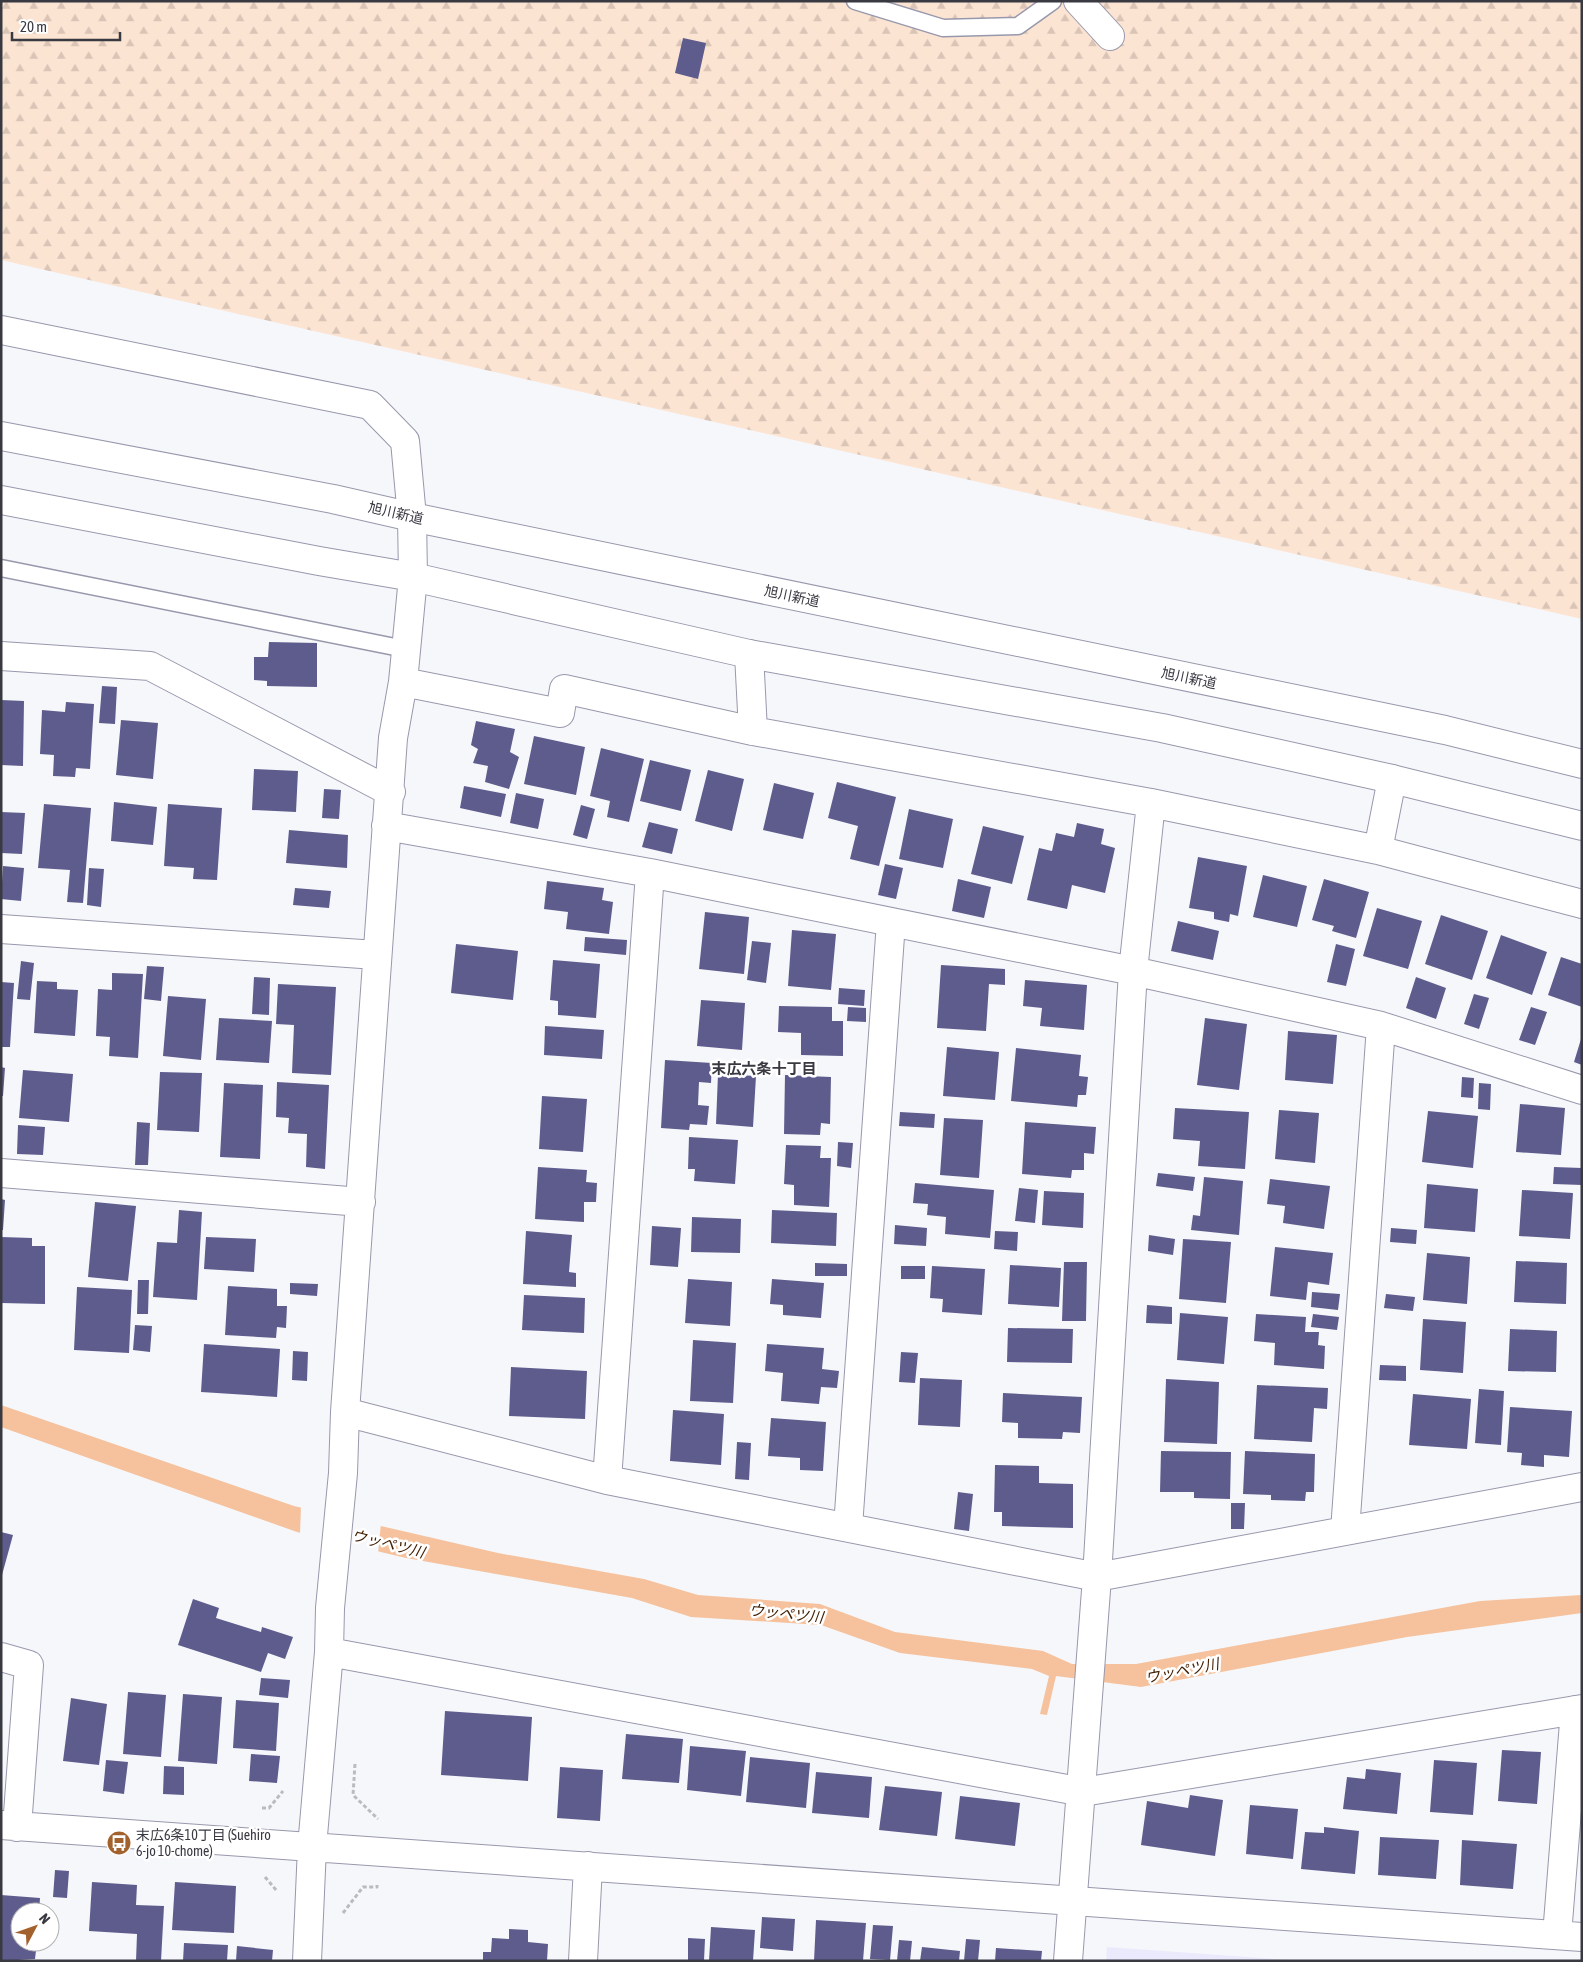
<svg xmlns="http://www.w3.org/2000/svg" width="1583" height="1962" font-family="'Asap Condensed','Noto Sans JP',sans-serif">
<defs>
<pattern id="forest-firs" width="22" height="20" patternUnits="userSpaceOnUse" patternTransform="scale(1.25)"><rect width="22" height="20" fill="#fce4d3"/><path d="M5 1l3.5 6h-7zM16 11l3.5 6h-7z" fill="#d9c4b6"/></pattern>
</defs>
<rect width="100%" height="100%" fill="#f6f7fb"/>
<path fill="#eaeafc" d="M1107,1947l196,14h-197z"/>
<path fill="url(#forest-firs)" d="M1,1h1581v618l-1581,-359z"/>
<path fill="#f5c29d" d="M1,1405l293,101 204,47 146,26 54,16 122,9 75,28 148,19 29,13h64l344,-63 102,-6v18l-175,24 -266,50 -85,-11 -9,39 -7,-1 9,-38 -17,-7 -132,-16 -79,-28 -130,-8 -59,-19 -226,-40 -109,-26 -296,-105z"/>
<path fill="#f6f7fb" d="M301,1505l80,18 -3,31 -78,-19z"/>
<path fill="#5e5c8d" d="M683,38l23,5 -8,36 -23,-6z
M269,642l48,1v44l-50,-1v-5l-13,-1v-23h14z
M102,686l15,1 -2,37 -16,-1z
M1,700l23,1 -1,65 -22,-1z
M66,702l28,2 -4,65 -14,-1 -1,9 -22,-1 1,-21 -14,-1 2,-44 23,2z
M121,720l37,3 -5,56 -37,-4z
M476,721l39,8 -5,23 9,5 -10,32 -24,-7 3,-16 -15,-3 5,-14 -7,-4z
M534,736l51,11 -9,48 -52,-11z
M601,748l43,11 -15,63 -22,-5 3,-16 -20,-5z
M650,760l41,10 -10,41 -41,-10z
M254,769l44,2 -2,41 -44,-2z
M708,770l36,9 -12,52 -37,-10z
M837,782l59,15 -17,69 -29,-7 8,-33 -30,-8z
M774,783l40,10 -11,46 -40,-9z
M464,786l42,8 -5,23 -41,-9z
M324,789l17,1 -2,29 -17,-1z
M516,793l28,6 -6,30 -28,-6z
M114,802l43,5 -4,38 -42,-4z
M44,804l47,4 -8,95 -16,-1 3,-32 -32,-2z
M168,804l54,4 -5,72 -24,-1 1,-11 -30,-2z
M581,805l14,4 -8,30 -14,-4z
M909,809l44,10 -10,49 -44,-9z
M1,812l24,1 -3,41 -21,-1z
M649,822l29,7 -6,25 -30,-7z
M1077,823l27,6 -3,15 14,4 -10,45 -33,-8 -5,24 -40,-9 12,-52 13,3 4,-18 18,4z
M983,826l41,10 -12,48 -41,-10z
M289,830l59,5 -1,33 -61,-5z
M1198,857l49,9 -9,50 -8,-2 -1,8 -15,-3v-7l-25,-4z
M885,864l18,4 -7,31 -18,-4z
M3,866l21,2 -3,33 -20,-2z
M89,868l15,1 -3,38 -14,-2z
M1263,875l44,11 -10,41 -44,-10z
M958,879l33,8 -7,31 -32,-7z
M1324,879l45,13 -13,46 -24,-7 2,-5 -22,-6z
M547,881l57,7 -2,12 11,2 -4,32 -43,-5 2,-17 -24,-3z
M295,888l36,3 -2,17 -36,-3z
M1377,908l45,13 -14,48 -45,-13z
M705,912l44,5 -5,57 -45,-5z
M1441,915l47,16 -16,49 -47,-16z
M1178,921l41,10 -6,29 -42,-9z
M792,930l44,4 -5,56 -43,-4z
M1501,935l46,17 -15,43 -46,-17z
M585,937l42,3 -1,15 -42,-4z
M752,941l19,2 -5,40 -19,-3z
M456,944l62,7 -5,49 -62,-7z
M1336,944l19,5 -9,37 -19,-4z
M1561,957l21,7v43l-34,-12z
M553,960l47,4 -4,54 -38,-3v-14l-8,-1z
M21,961l13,2 -4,37 -13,-1z
M941,965l64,4v16l-16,-1 -3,47 -49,-3z
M147,966l17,1 -3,34 -17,-2z
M112,973l31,1 -5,84 -29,-2 1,-19 -14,-1 2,-47 14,1z
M254,977l16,1 -1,37 -17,-1z
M1416,977l30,11 -10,31 -30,-11z
M1025,980l62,5 -3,45 -44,-4 2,-18 -19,-2z
M37,981l20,1v7l21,1 -3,46 -41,-3z
M1,982l13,1 -4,64h-9z
M278,984l58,3 -5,88 -39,-2 2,-48 -18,-1z
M839,988l26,2 -1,16 -26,-2z
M1474,994l15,4 -10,31 -15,-5z
M168,996l38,3 -5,61 -38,-4z
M701,1000l44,3 -3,47 -45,-4z
M779,1006l53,1v14h11v35l-42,-1v-22l-23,-1z
M848,1007l18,1v14l-19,-1z
M1531,1007l16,5 -12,33 -16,-5z
M219,1018l53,3 -3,42 -53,-3z
M1205,1018l42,6 -8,66 -42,-5z
M545,1026l59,4 -2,29 -58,-4z
M1288,1031l49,4 -4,49 -48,-4z
M1581,1039h1v26l-8,-3z
M947,1047l52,5 -4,48 -52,-4z
M1016,1048l65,7 -2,21 9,1 -2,18h-8l-1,12 -66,-6z
M665,1060l47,3 -1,20 -12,-1 -1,23 11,1 -2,19 -17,-1 -1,6 -28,-2z
M1,1067l4,1 -2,28h-2z
M23,1070l50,4 -4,48 -50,-4z
M160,1072l42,1 -3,59 -42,-2z
M718,1074l38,2 -3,51 -37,-3z
M785,1075l46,2 -1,47 -9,-1 -1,12 -36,-1z
M1462,1077l12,1 -1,20 -12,-1z
M277,1082l52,3 -4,84 -19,-2 1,-33 -19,-1 1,-15 -13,-1z
M224,1083l39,2 -3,74 -40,-2z
M1479,1083l12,1 -1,26 -12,-1z
M542,1096l45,3 -4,53 -44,-3z
M1520,1104l45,4 -4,47 -45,-3z
M1175,1108l74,4 -4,57 -47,-3 2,-25 -27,-2z
M1279,1110l40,3 -4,50 -40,-4z
M1428,1111l50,5 -5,52 -51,-6z
M900,1112l35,2 -1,14 -35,-2z
M944,1118l39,2 -4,58 -39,-3z
M137,1122l13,1 -2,42h-13z
M1025,1122l71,5 -2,27 -10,-1v17h-12l-1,8 -49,-4z
M18,1125l27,2 -2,28 -26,-1z
M689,1137l49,3 -3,44 -41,-3 1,-12h-7z
M838,1142l15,1 -2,25 -14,-2z
M786,1145l35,1 -1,12h11l-2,49 -35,-2v-20l-10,-1z
M538,1167l49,3 -1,12 11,1 -1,19h-12v20l-49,-3z
M1554,1167l28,1v17l-29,-1z
M1158,1173l37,4 -2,14 -37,-5z
M1204,1177l39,4 -4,54 -48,-5 2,-15 7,1z
M1270,1179l60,7 -6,43 -41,-6 2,-17 -18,-2z
M915,1183l79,7 -4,48 -45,-4 1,-17 -19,-2 1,-11 -15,-1z
M1427,1184l51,5 -3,43 -51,-4z
M1019,1188l19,2 -3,33 -20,-2z
M1522,1190l51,3 -3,46 -51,-3z
M1044,1191l40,2 -1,35 -41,-3z
M1,1199l4,1 -2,30h-2z
M95,1202l41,4 -8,75 -40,-4z
M179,1210l23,2 -5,88 -44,-3 4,-55 20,1z
M772,1210l65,3 -1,33 -65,-3z
M692,1217l49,2 -1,34 -49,-1z
M895,1225l32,3 -1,18 -32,-2z
M652,1226l29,2 -3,39 -28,-2z
M1391,1228l26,2 -1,14 -26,-2z
M526,1231l46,4 -3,37 7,1v14l-53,-3z
M995,1231l23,1 -1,19 -23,-2z
M1149,1235l26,4 -2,16 -25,-4z
M1,1237l31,1v8h13v58l-44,-1z
M206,1237l50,2 -2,33 -50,-3z
M1183,1239l48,3 -5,61 -47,-4z
M1275,1247l58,6 -4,32 -21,-3 -2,18 -36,-4z
M1427,1253l43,4 -3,47 -44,-4z
M1516,1261l51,2 -1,41 -52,-2z
M1064,1262h23l-1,59h-24z
M815,1263l32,1v12h-32z
M1010,1265l51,3 -2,39 -51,-3z
M901,1266h24v13h-24z
M932,1266l53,3 -3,46 -40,-3 1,-13 -13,-1z
M688,1279l44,3 -2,44 -45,-3z
M772,1279l52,4 -3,35 -38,-3v-10l-13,-1z
M138,1280h11l-1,34h-11z
M290,1283l28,1 -1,12 -27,-2z
M228,1286l49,3v17h10l-1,22 -9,-1 -1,11 -51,-3z
M77,1287l55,3 -3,63 -55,-3z
M1312,1292l28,2 -2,16 -27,-3z
M1386,1294l29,3 -2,14 -29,-3z
M524,1295l61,3 -1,35 -62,-3z
M1147,1305l25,2v17l-26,-1z
M1180,1313l48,4 -4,47 -47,-4z
M1256,1314l50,3 -1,15h14l-1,13 7,1 -1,23 -50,-4 1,-22 -21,-2z
M1313,1314l26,3 -2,13 -26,-3z
M1423,1319l43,3 -3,51 -43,-3z
M135,1325l17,1 -2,26 -17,-2z
M1008,1328l65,1 -1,34 -65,-1z
M1510,1329l47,2 -1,41 -48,-1z
M693,1340l43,3 -3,60 -43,-2z
M204,1344l76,5 -3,48 -76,-5z
M767,1344l57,4 -2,21 17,2 -2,17 -16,-1 -2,17 -38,-3 2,-28 -18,-2z
M293,1351l15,1 -1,29 -15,-1z
M901,1352l17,1 -3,30 -16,-1z
M1380,1365l26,1v15l-27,-1z
M511,1367l76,4 -2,48 -76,-3z
M920,1378l42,2 -2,47 -42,-2z
M1166,1379l53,3 -2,62 -53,-2z
M1257,1385l71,3 -1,21 -13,-1 -2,34 -58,-3z
M1479,1389l25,2 -3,54 -26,-2z
M1003,1393l79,4 -2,36 -17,-1 -1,7 -44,-1v-15l-16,-1z
M1413,1394l58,5 -4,50 -58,-4z
M1510,1407l62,4 -3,46 -25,-2v12l-23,-2 1,-12 -15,-1z
M673,1410l51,4 -3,51 -51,-4z
M771,1418l55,4 -3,49 -23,-1v-12l-32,-2z
M737,1442l14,1 -2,37 -14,-1z
M1161,1451l70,1 -1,47 -36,-1v-6h-34z
M1245,1451l70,3 -1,38h-8l-1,9 -34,-1v-5l-28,-1z
M995,1465l44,1v17l34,1v44l-71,-2v-14h-8z
M958,1492l15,2 -4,37 -15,-2z
M1231,1503h14l-1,26h-13z
M1,1532l12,3 -11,40h-1z
M193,1599l26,9 -3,10 45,14 1,-5 31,10 -8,22 -17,-6 -7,19 -83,-27z
M261,1678l29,2 -2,18 -29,-3z
M128,1692l38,3 -5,62 -38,-3z
M183,1694l39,3 -5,67 -39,-3z
M71,1698l36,6 -8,61 -36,-4z
M236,1700l43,3 -3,48 -43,-3z
M445,1711l87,6 -4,64 -87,-6z
M626,1734l57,5 -4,44 -57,-4z
M690,1746l56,5 -5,45 -54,-6z
M1502,1750l39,2 -4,52 -39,-3z
M251,1754l29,2 -3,27 -28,-2z
M750,1757l60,6 -4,45 -60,-6z
M106,1760l22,2 -4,32 -21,-3z
M1434,1760l43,3 -4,52 -43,-3z
M164,1766l20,1v28l-21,-1z
M560,1767l43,3 -3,51 -43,-3z
M1366,1769l35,4 -4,41 -54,-5 4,-32 18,2z
M816,1772l56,5 -3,41 -57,-5z
M885,1786l57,6 -5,44 -58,-6z
M1190,1795l33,5 -8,56 -74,-11 6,-44 41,7z
M960,1796l60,7 -5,43 -60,-7z
M1250,1805l48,4 -5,50 -47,-5z
M1324,1827l35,4 -4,43 -54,-5 4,-37 19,1z
M1380,1837l59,3 -3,39 -58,-4z
M1462,1840l55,4 -4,45 -53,-4z
M55,1870l14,1 -2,27 -14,-1z
M92,1882l45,3 -1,20 28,1 -3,55h-25l1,-27 -48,-3z
M175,1882l61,4 -2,47 -62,-3z
M1,1895l39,3 -1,14h-19v30h17l-2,17 -34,2z
M762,1917l33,2 -2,32 -33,-3z
M816,1920l50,3 -3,38h-49z
M873,1925l20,1 -3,34 -20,-1z
M711,1927l44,3 -2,31h-44z
M509,1929l19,1v12l20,2 -1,17h-64v-9h8l1,-14 17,1z
M688,1938l17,1 -1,22h-16z
M966,1939l14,1 -2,21h-14z
M899,1940l13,1 -2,20h-13z
M184,1943l44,2 -1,16h-44z
M237,1946l36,4 -1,11h-36z
M922,1947l38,4 -1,10h-39z
M996,1948l46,3 -1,10h-46z"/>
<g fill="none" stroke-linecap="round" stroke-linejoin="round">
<defs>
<path id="service" d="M855,1l88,27 75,-2 35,-25
M1,568l404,81"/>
<path id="minor" d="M1078,1l32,35
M1,330l369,75 35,36 7,76 1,60 -10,105 -10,56 -48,674 -2,61 -13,135 -1,44 -17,195 -5,114
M749,654l4,77
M1,656l149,10 241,126
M403,682l157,31 4,-24 189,42 398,72 227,47 204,54
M386,826l264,47 483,98 248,55 201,64
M1378,850l14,-71
M1,929l375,26
M1,1173l360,29
M345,1412l262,68 490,97 485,-90
M607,1480l43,-607
M848,1527l43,-605
M1345,1531l36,-505
M329,1652l754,140 499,-83
M1,1657l28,8 -12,162
M1,1825l1581,112
M1557,1935l18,-225
M583,1961l5,-95
M1068,1961l29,-384 36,-606 18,-168"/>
<path id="trunk" d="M1,436l332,63 79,18 1033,213 137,34
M1,500l318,61 94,16 336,77 413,74 230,51 190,47"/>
</defs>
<use href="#service" stroke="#9898ad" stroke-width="19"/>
<use href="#minor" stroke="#9898ad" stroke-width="30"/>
<use href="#trunk" stroke="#9898ad" stroke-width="30"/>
<path stroke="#babbc0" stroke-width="3" stroke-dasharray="4 2.5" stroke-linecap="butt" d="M355,1764l-2,31 25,24
M262,1808h7l14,-17
M265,1877l12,14
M343,1913l20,-26h14v-2"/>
<use href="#service" stroke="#fff" stroke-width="16"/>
<use href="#minor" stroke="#fff" stroke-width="28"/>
<use href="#trunk" stroke="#fff" stroke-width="28"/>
</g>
<defs>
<symbol id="bus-disc" viewBox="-11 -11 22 22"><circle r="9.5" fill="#a3622d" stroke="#fff"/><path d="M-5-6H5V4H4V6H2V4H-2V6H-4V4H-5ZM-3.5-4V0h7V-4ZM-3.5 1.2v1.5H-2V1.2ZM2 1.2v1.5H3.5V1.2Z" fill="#fff"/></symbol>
</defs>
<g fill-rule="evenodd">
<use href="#bus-disc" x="105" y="1829" width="28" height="28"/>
</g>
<g text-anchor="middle" stroke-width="5" stroke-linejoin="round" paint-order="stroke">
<g font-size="14" fill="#393942" stroke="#fff">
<text transform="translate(396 513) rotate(13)" y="5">旭川新道</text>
<text transform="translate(792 596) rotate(12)" y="5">旭川新道</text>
<text transform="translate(1189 678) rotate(12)" y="5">旭川新道</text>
</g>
<g font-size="14" fill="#393942" stroke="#fff" text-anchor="start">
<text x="136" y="1840">末広6条10丁目 (Suehiro<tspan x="136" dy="16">6-jo 10-chome)</tspan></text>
</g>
<g font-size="15" font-weight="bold" fill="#393942" stroke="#fff">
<text x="764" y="1074">末広六条十丁目</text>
</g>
<g font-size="15" font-style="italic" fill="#422104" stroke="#fff">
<text transform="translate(388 1544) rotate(14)" y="5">ウッペツ川</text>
<text transform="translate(786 1614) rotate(6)" y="5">ウッペツ川</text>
<text transform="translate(1182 1671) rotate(-11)" y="5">ウッペツ川</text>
</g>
</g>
<rect width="1583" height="1962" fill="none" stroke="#393942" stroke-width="5"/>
<g transform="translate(35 1927) rotate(49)"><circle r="24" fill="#ffffff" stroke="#b0b0b3"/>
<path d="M0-4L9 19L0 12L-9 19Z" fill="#a3622d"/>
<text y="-8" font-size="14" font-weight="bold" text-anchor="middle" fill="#393942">N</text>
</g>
<path d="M12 32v8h108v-8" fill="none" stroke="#393942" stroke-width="2.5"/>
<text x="20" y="32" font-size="15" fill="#393942" stroke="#ffffff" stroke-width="4" paint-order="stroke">20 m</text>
</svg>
